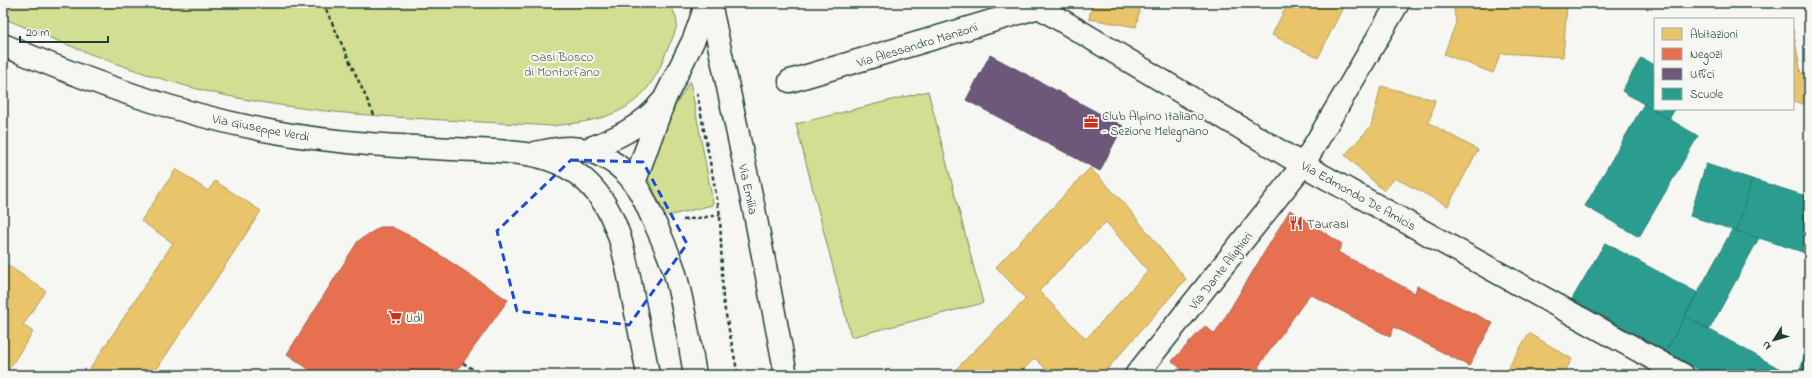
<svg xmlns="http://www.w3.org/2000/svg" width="1812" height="378" font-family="'Indie Flower',sans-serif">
<rect width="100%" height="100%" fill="#f6f6f2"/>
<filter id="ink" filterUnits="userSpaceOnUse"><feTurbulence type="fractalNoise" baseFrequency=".025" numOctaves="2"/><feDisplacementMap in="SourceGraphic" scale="8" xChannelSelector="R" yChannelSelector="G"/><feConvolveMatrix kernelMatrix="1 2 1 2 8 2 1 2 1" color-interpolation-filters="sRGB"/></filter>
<g filter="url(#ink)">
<path fill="#d2de91" stroke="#788e62" d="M3,3h667c2,6 7,14 7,20 0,8 -9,24 -12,32 -21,57 -57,65 -113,71 -108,-7 -218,-8 -324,-30 -78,-16 -152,-47 -225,-78z
M690,81l23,122 -1,2 -44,11 -5,-5 -12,-27 -10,-16 9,-20z
M928,91l55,212 -132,34 -55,-213z"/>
<path fill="#e9c46a" stroke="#ac9c5a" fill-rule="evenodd" d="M1092,3h49l-5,24 -47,-8z
M1288,3h57l-27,55 -46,-23z
M1453,3h84l30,2 -4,52 -62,-4 -8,20 -49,-19 12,-31z
M1793,30l8,43 8,2v31l-16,-5z
M1381,86l54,14 -6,23 49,27 -30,56 -53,-28 -11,13 -39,-36 26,-29z
M1090,168l33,34 63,77 -84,96h-50l-17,-17 -17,17h-62l-3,-3 73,-73 -30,-32zM1106,222l42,49 -62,68 -47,-48z
M176,169l32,22 7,-10 46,30 -108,164h-67l87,-132 -32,-22z
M3,262l43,29 -23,34 10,7 -28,43h-2z
M1529,333l43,26 -9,16h-59z"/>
<path fill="#e76f51" stroke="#ab6048" d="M1290,210l52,34 -4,8 77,41 2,-7 76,37 -24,43 -75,-39 -4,10 -80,-43 -52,73 9,8h-79l-16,-14 33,-35 10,8z
M380,227h12l24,12 92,61 -54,75h-137l-30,-21 71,-113z"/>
<path fill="#6d597a" stroke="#565165" d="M990,55l133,71 -23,45 -134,-71z"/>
<path fill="#2a9d8f" stroke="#278074" d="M1641,58l14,7v44h20l-6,10 -47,-28z
M1644,104l54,32 -59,101 -54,-31z
M1706,164l46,15 -15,52 -47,-15z
M1752,179l57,18v57l-72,-23z
M1732,230l27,8 -50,92 -24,-14z
M1605,243l93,50 -32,58 -94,-52z
M1685,316l104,58 12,-6 8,-30v37h-101l-42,-24z"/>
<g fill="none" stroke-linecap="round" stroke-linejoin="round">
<defs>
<path id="minor" d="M710,3l44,206 32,166
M1039,7l264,158 380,210
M3,45c88,37 177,70 272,87 59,11 119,14 178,17 49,3 98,-2 135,34 32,31 38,78 46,120 5,24 10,48 14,72
M790,81l249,-74
M585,150c28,-10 57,-23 76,-47
M535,153c16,-3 34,-8 51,-3 14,4 29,12 39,22 13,13 20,29 27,45 8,17 16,35 22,53 10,34 15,70 21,105
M634,183l31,-85 29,-59 8,-22 4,-14
M1136,375l167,-210 95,-162"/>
</defs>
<use href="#minor" stroke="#1f3d34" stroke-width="25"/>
<path stroke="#1f3d34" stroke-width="2.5" stroke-dasharray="4 3" stroke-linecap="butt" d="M323,3l52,114
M697,93l23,122 3,85 15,75
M683,220l37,-5
M463,363l19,12"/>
<use href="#minor" stroke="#f6f6f2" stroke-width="22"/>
</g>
</g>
<path fill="none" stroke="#1d4ed8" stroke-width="3" stroke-dasharray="8 5" stroke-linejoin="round" d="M571,160l72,2 44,82 -58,81 -112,-14 -20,-80z"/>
<defs>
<symbol id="office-bare" viewBox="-9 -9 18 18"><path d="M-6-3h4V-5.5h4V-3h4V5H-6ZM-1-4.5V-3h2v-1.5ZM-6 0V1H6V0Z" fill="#c8321e" stroke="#f6f6f2" stroke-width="2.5" paint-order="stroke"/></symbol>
<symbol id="restaurant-bare" viewBox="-9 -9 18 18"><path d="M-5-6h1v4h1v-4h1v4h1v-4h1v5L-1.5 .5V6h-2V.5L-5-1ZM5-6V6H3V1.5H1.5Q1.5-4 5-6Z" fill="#c8321e" stroke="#f6f6f2" stroke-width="2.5" paint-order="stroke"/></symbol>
<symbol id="supermarket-bare" viewBox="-9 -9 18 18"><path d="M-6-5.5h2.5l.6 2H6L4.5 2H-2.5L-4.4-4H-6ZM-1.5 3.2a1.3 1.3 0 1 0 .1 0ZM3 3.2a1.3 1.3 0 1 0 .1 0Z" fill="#c8321e" stroke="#f6f6f2" stroke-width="2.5" paint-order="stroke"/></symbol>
</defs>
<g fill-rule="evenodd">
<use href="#office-bare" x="1081" y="112" width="20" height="20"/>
<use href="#restaurant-bare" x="1286" y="213" width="20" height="20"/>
<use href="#supermarket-bare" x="385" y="307" width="20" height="20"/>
</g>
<g text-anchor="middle" stroke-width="4" stroke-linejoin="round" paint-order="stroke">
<g font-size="13" fill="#1f3d34" stroke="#f6f6f2">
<text transform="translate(917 44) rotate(-17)" y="5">Via Alessandro Manzoni</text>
<text transform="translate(261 127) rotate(11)" y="5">Via Giuseppe Verdi</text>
<text transform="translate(749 189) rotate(78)" y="5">Via Emilia</text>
<text transform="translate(1359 195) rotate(29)" y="5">Via Edmondo De Amicis</text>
<text transform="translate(1220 270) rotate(-52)" y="5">Via Dante Alighieri</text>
</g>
<g font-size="13" fill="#435d47" stroke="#f6f6f2">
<text x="562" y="61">Oasi Bosco<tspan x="562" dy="15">di Montorfano</tspan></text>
</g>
<g font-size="13" fill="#1f3d34" stroke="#f6f6f2" text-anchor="start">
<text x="1102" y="120">Club Alpino Italiano<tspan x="1102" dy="15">- Sezione Melegnano</tspan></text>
<text x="1307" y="228">Taurasi</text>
<text x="406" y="322">Lidl</text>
</g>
</g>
<rect width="1812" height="378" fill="none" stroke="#f6f6f2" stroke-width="16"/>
<rect x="8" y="8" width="1796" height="362" fill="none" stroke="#1f3d34" stroke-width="1.5" filter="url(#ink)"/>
<rect x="1654" y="18" width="140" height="92" fill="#f6f6f2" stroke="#a0aca6"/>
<rect x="1662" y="28" width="20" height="12" fill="#e9c46a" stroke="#a0aca6"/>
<text x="1690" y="38" font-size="12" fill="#1f3d34">Abitazioni</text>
<rect x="1662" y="48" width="20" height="12" fill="#e76f51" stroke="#a0aca6"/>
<text x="1690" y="58" font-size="12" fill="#1f3d34">Negozi</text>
<rect x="1662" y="68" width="20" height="12" fill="#6d597a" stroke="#a0aca6"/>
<text x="1690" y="78" font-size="12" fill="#1f3d34">Uffici</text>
<rect x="1662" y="88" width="20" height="12" fill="#2a9d8f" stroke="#a0aca6"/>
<text x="1690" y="98" font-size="12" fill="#1f3d34">Scuole</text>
<g transform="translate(1774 340) rotate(233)" stroke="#f6f6f2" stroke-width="3" paint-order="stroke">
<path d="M0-3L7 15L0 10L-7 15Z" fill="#1f3d34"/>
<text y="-6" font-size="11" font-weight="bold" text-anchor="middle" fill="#1f3d34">N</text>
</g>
<path d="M20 36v6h88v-6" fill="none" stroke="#1f3d34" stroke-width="2"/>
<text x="26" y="36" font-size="12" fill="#1f3d34" stroke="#f6f6f2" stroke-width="3" paint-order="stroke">20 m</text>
</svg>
